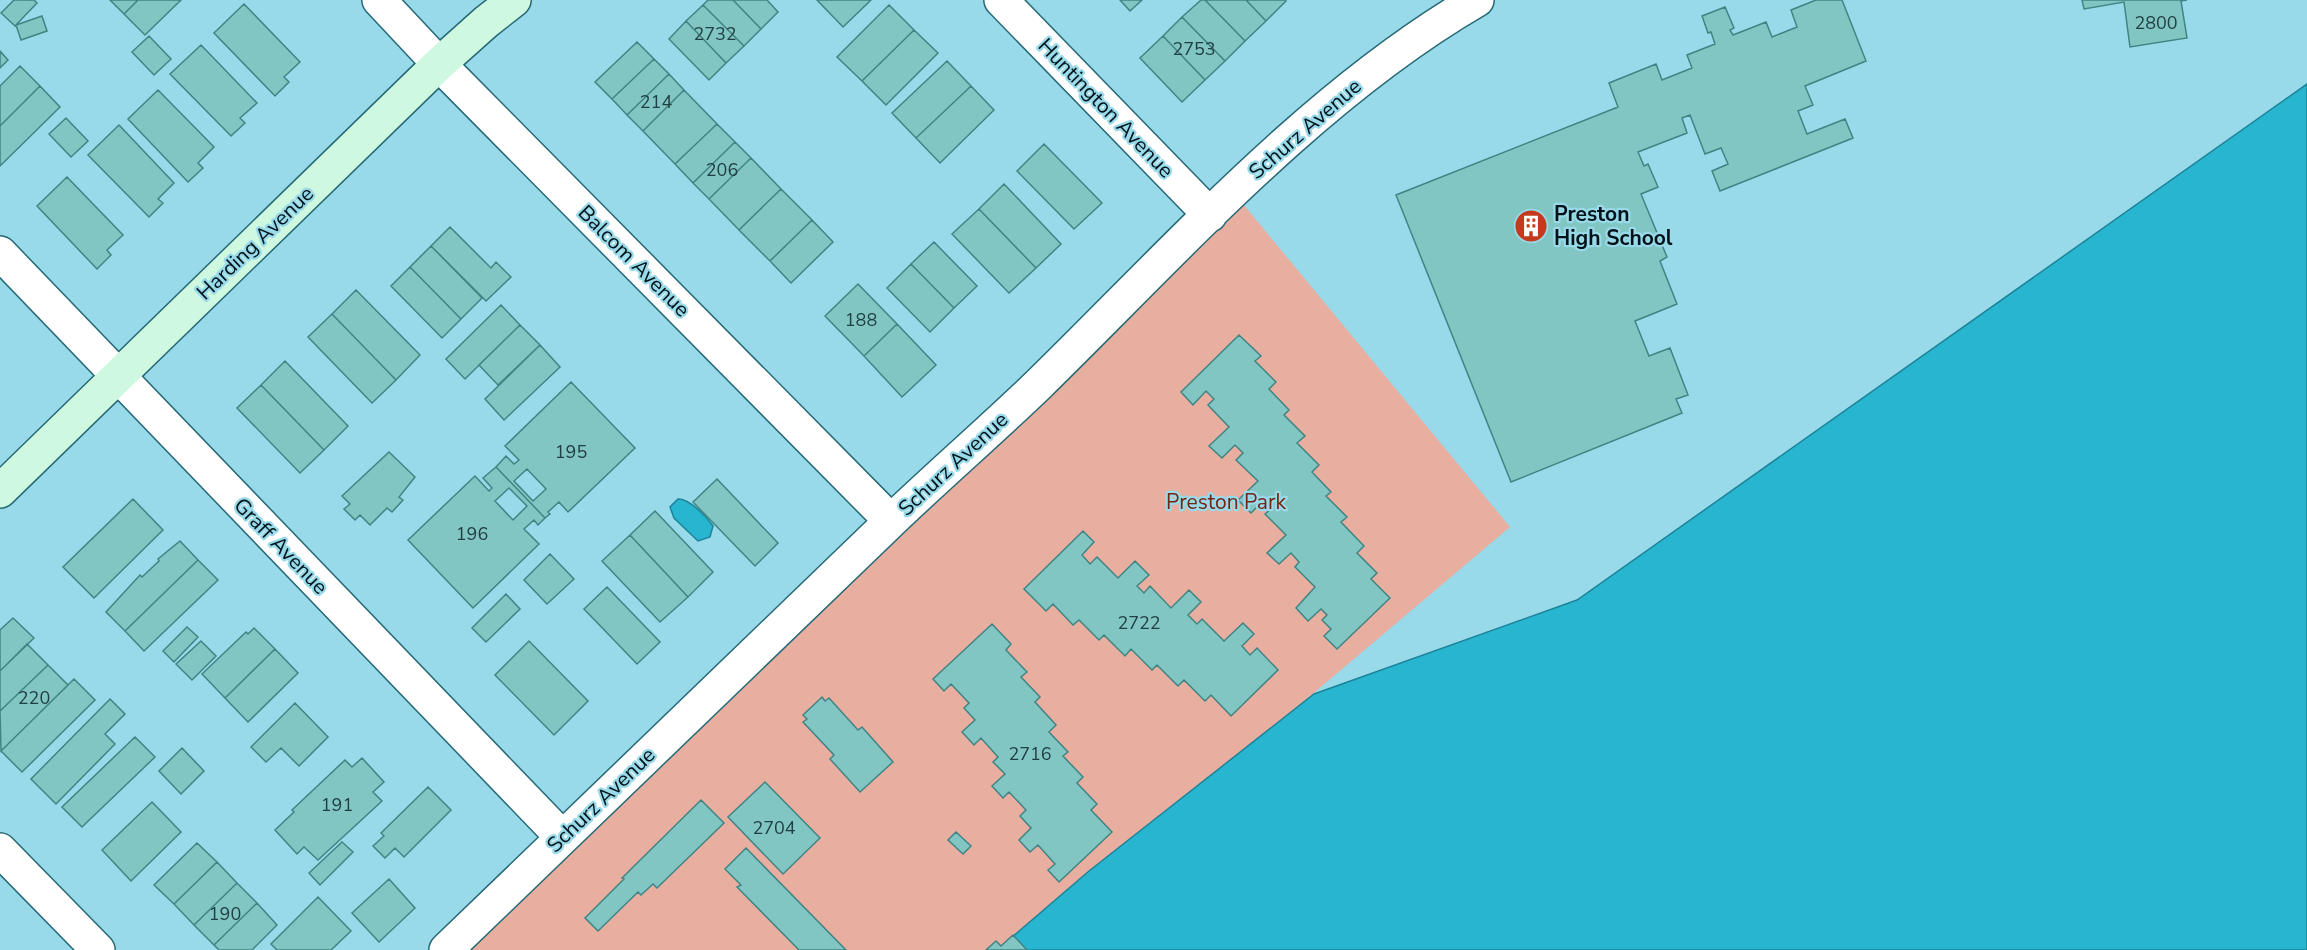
<svg xmlns="http://www.w3.org/2000/svg" width="2307" height="950" font-family="'Nunito Sans',sans-serif">
<rect width="100%" height="100%" fill="#98dae9"/>
<path fill="#e8aea0" d="M1243,204l267,323 -500,423h-545z"/>
<path fill="#28b5cf" stroke="#1c8498" stroke-width="1.5" d="M2307,84v866h-1310l92,-79 225,-177 263,-94z
M678,499c12,0 28,17 35,27l-3,11 -12,4 -24,-23 -4,-11z"/>
<path fill="#82c6c4" stroke="#408483" stroke-width="1.5" fill-rule="evenodd" d="M14,0h20l3,3 -22,23 -14,-13z
M110,0h28l-14,14z
M138,0h43l-36,35 -21,-21z
M708,0h25l28,29 -17,17 -41,-41z
M733,0h34l11,12 -17,17z
M817,0h54l-28,27z
M1120,0h22l-12,11z
M1201,0h4l40,41 -20,20 -43,-44z
M1205,0h41l20,21 -21,20z
M1246,0h39l1,1 -20,20z
M1816,0h26l24,61 -61,25 8,19 -15,6 9,23 38,-15 8,19 -133,53 -8,-20 16,-7 -7,-16 -16,6 -15,-39 -8,3 5,15 -49,19 6,14 4,-2 10,23 -17,7 26,63 -7,4 17,43 -42,17 14,35 21,-8 18,47 -12,4 6,14 -171,69 -115,-287 222,-88 -9,-24 47,-19 6,16 30,-12 -5,-13 28,-11 -4,-12 -3,1 -6,-17 23,-9 9,21 -4,2 3,5 33,-13 6,15 25,-10 -6,-17z
M2082,0h105l-6,1 6,37 -57,9 -6,-45 -40,7z
M244,4l56,58 -16,15 5,5 -14,14 -61,-63z
M703,5l41,41 -18,17 -40,-42z
M889,5l25,25 -52,51 -25,-24z
M42,16l5,15 -26,9 -5,-15z
M1182,17l43,44 -20,19 -42,-44z
M686,21l40,42 -17,17 -40,-41z
M914,30l24,23 -52,52 -24,-24z
M149,36l22,23 -17,16 -22,-23z
M1163,36l42,44 -23,22 -42,-44z
M637,42l17,17 -42,40 -17,-17z
M201,45l56,58 -17,15 5,5 -14,13 -61,-62z
M0,51l8,9 -8,8z
M654,59l15,15 -42,41 -15,-16z
M947,61l24,25 -55,52 -24,-25z
M20,66l20,20 -40,40v-40z
M669,74l15,16 -41,41 -16,-16z
M40,86l20,21 -60,59v-40z
M971,86l23,24 -54,53 -24,-25z
M158,90l56,57 -16,16 5,5 -15,14 -60,-63z
M684,90l33,34 -42,40 -32,-33z
M66,118l22,23 -17,16 -22,-23z
M717,124l18,18 -42,41 -18,-19z
M119,125l55,58 -16,16 5,4 -14,14 -61,-62z
M735,142l16,16 -42,41 -16,-16z
M1044,144l58,59 -28,26 -57,-58z
M751,158l30,31 -42,41 -30,-31z
M67,177l56,58 -16,15 4,5 -14,14 -60,-63z
M1004,184l57,60 -25,24 -57,-59z
M781,189l31,31 -42,41 -31,-31z
M979,209l57,59 -27,25 -57,-59z
M812,220l21,22 -42,41 -21,-22z
M450,227l41,41 5,-6 15,15 -25,24 -55,-55z
M934,242l43,44 -23,22 -43,-44z
M431,246l51,52 -21,21 -51,-52z
M911,264l43,44 -24,24 -43,-44z
M410,267l51,52 -19,19 -51,-52z
M858,284l39,40 -33,32 -39,-40z
M356,290l64,65 -24,25 -64,-66z
M501,305l19,20 -55,54 -19,-20z
M332,314l64,66 -24,23 -64,-66z
M897,324l39,41 -34,32 -38,-41z
M520,325l20,20 -42,40 -19,-20z
M1239,335l22,21 -6,5 21,21 -7,7 20,21 -5,5 21,21 -8,7 22,22 -7,7 19,20 -5,4 21,21 -6,5 23,24 -7,7 20,20 -6,6 19,19 -53,51 -13,-13 7,-7 -9,-9 5,-5 -6,-6 -13,12 -12,-13 19,-21 -20,-20 4,-5 -8,-9 -12,11 -12,-11 19,-18 -21,-21 7,-6 -8,-8 -13,13 -13,-13 20,-19 -22,-21 7,-7 -8,-8 -13,13 -13,-12 20,-19 -21,-22 6,-6 -8,-8 -13,14 -12,-13z
M540,345l20,22 -56,53 -19,-21z
M285,361l63,65 -24,24 -63,-65z
M571,382l64,66 -67,64 -9,-10 -11,10 2,2 -5,4 -49,-51 10,-11 8,8 5,-4 -14,-14zM527,469l19,20 -13,12 -19,-20z
M261,385l63,65 -24,23 -63,-65z
M389,452l26,25 -16,20 4,3 -11,12 -5,-4 -17,17 -10,-10 -5,5 -11,-11 6,-5 -8,-8z
M496,467l49,51 -7,7 -4,-5 -10,9 15,15 -66,64 -65,-68 67,-64 14,15 3,-3 -9,-10zM509,488l18,18 -14,14 -18,-19z
M717,479l61,64 -23,23 -62,-64z
M133,499l30,31 -69,68 -31,-31z
M655,511l58,61 -25,25 -58,-62z
M1083,531l11,11 -12,13 8,9 7,-7 21,21 17,-17 14,14 -12,11 7,7 6,-7 21,22 18,-18 12,12 -13,13 9,9 5,-5 22,22 19,-18 11,11 -12,12 8,9 7,-7 21,22 -47,46 -20,-21 -6,6 -21,-21 -6,6 -21,-21 -5,5 -21,-21 -6,7 -21,-21 -5,5 -20,-20 -6,5 -20,-21 -7,7 -22,-22z
M630,535l58,62 -28,25 -58,-61z
M180,541l18,19 -73,71 -19,-19 34,-37 2,2 17,-16 -1,-2z
M550,554l24,25 -27,25 -23,-24z
M198,560l20,20 -74,71 -19,-20z
M607,587l53,55 -23,22 -53,-55z
M506,594l14,15 -34,33 -14,-14z
M13,618l21,20 -34,33v-41z
M992,624l19,20 -5,6 21,22 -6,5 19,20 -5,5 21,23 -7,7 19,20 -5,4 20,21 -6,6 20,21 -6,6 21,22 -53,50 -11,-12 7,-6 -17,-19 -8,7 -11,-12 12,-12 -11,-12 6,-6 -17,-18 -6,6 -11,-12 13,-12 -12,-12 5,-5 -17,-19 -7,7 -12,-13 13,-12 -11,-12 5,-5 -18,-19 -7,7 -11,-12z
M187,627l11,10 -24,25 -11,-11z
M254,628l21,21 -50,49 -23,-24 44,-42 2,2z
M201,641l15,15 -24,24 -16,-16z
M529,641l59,60 -34,34 -59,-60z
M27,644l21,21 -48,46v-40z
M275,649l23,24 -50,49 -23,-24z
M48,665l20,20 -67,66 -1,-40z
M74,679l21,21 -73,72 -21,-21z
M822,697l3,4 4,-3 29,32 4,-3 31,35 -33,30 -30,-33 4,-4 -31,-33 4,-3 -4,-4z
M110,699l15,15 -20,20 10,10 -59,60 -25,-25z
M295,703l33,34 -29,29 -18,-18 -15,14 -15,-15z
M135,737l20,20 -73,70 -20,-20z
M182,748l22,23 -23,23 -22,-23z
M362,758l22,24 -11,10 9,9 -64,59 -14,-13 -7,7 -22,-24 19,-18 -2,-2 53,-50 7,7z
M765,782l55,56 -37,36 -55,-57z
M428,787l23,23 -47,47 -9,-9 -10,10 -12,-12 11,-10 -3,-3z
M701,800l23,23 -67,65 -4,-4 -12,11 -3,-3 -40,39 -13,-13 39,-39 -2,-1z
M152,802l29,30 -50,49 -29,-31z
M956,832l15,14 -8,8 -15,-14z
M342,842l11,10 -33,33 -11,-12z
M197,843l20,19 -43,42 -20,-19z
M746,848l100,102h-47l-62,-63 4,-2 -16,-16z
M217,862l20,21 -43,42 -20,-21z
M389,879l26,29 -36,34 -27,-29z
M237,883l20,20 -43,42 -20,-20z
M318,897l33,34 -20,19h-54l-6,-6z
M257,903l20,22 -25,25h-33l-5,-5z
M1013,935l14,15h-41l10,-9 5,5z"/>
<g fill="none" stroke-linecap="round" stroke-linejoin="round">
<defs>
<path id="street" d="M379,0l60,64 452,457
M1001,0l209,215
M0,253l562,584
M0,850l98,100
M446,950c147,-142 294,-284 442,-426 49,-47 101,-92 150,-139 135,-132 275,-290 439,-385"/>
<path id="secondary" d="M0,491l439,-427 47,-42 28,-22"/>
</defs>
<use href="#street" stroke="#266976" stroke-width="36"/>
<use href="#secondary" stroke="#266976" stroke-width="36"/>
<use href="#street" stroke="#fff" stroke-width="33"/>
<use href="#secondary" stroke="#cef8df" stroke-width="33"/>
</g>
<defs>
<symbol id="building-disc" viewBox="-11 -11 22 22"><circle r="9.5" fill="#c53a1d" stroke="#98dae9"/><path d="M-4-6H4V6H1V3H-1V6H-4ZM-2.5-4.3h1.7v1.8h-1.7ZM.8-4.3h1.7v1.8H.8ZM-2.5-1h1.7V.8h-1.7ZM.8-1h1.7V.8H.8Z" fill="#fff"/></symbol>
</defs>
<g fill-rule="evenodd">
<use href="#building-disc" x="1512" y="207" width="38" height="38"/>
</g>
<g text-anchor="middle" stroke-width="4.5" stroke-linejoin="round" paint-order="stroke">
<g font-size="18" fill="#203f43">
<text x="2156" y="29">2800</text>
<text x="715" y="40">2732</text>
<text x="1194" y="55">2753</text>
<text x="656" y="108">214</text>
<text x="722" y="176">206</text>
<text x="861" y="326">188</text>
<text x="571" y="458">195</text>
<text x="472" y="540">196</text>
<text x="1139" y="629">2722</text>
<text x="34" y="704">220</text>
<text x="1030" y="760">2716</text>
<text x="337" y="811">191</text>
<text x="774" y="834">2704</text>
<text x="225" y="920">190</text>
</g>
<g font-size="21" fill="#001218" stroke="#98dae9">
<text transform="translate(1106 108) rotate(46)" y="7">Huntington Avenue</text>
<text transform="translate(1305 129) rotate(-41)" y="7">Schurz Avenue</text>
<text transform="translate(255 243) rotate(-44)" y="7">Harding Avenue</text>
<text transform="translate(634 261) rotate(45)" y="7">Balcom Avenue</text>
<text transform="translate(953 464) rotate(-43)" y="7">Schurz Avenue</text>
<text transform="translate(281 546) rotate(46)" y="7">Graff Avenue</text>
<text transform="translate(601 800) rotate(-44)" y="7">Schurz Avenue</text>
</g>
<g font-size="21" font-weight="bold" fill="#001218" stroke="#98dae9" text-anchor="start">
<text x="1554" y="221">Preston<tspan x="1554" dy="24">High School</tspan></text>
</g>
<g font-size="21" fill="#752312" stroke="#98dae9">
<text x="1226" y="509">Preston Park</text>
</g>
</g>
</svg>
